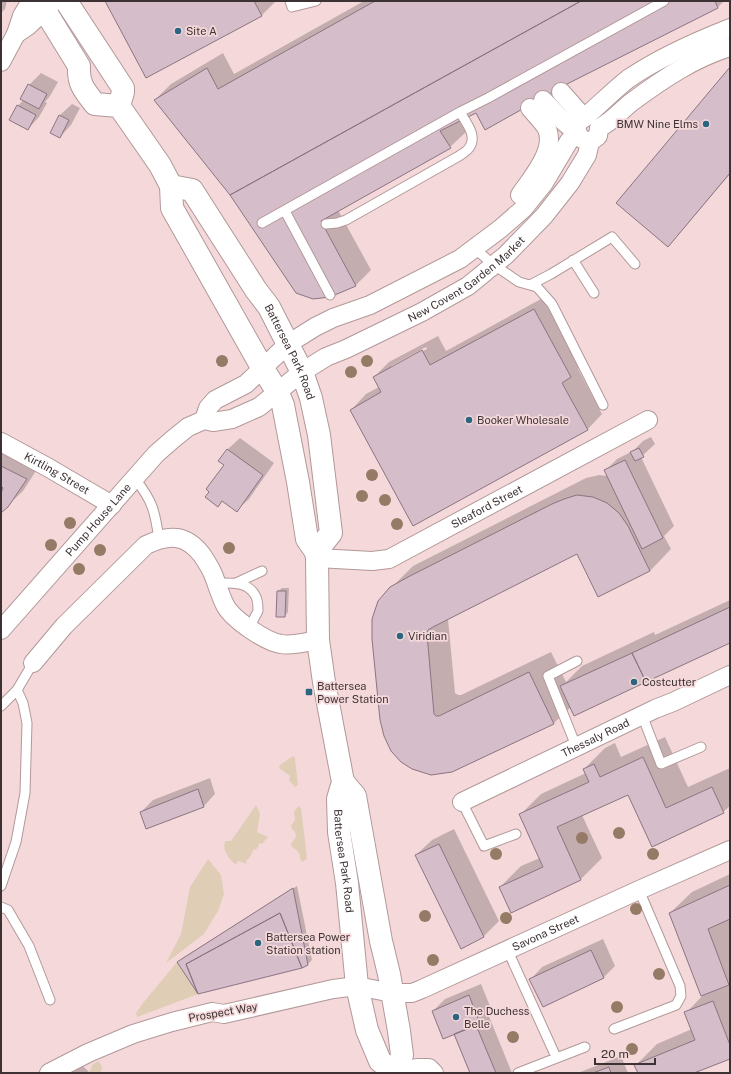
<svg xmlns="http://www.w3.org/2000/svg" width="731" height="1074" font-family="'Public Sans',sans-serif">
<rect width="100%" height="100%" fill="#f5d9da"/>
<path fill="#e0cdb6" d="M293,756l2,2 3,27 -3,2 -6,-7 1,-4 -11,-8 1,-3z
M256,805l4,9 -3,18 11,5 -6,7 -2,-1 -4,7 -2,-1 -4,8 -4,4 1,3 -9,-3 -2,4c-7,-6 -14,-14 -11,-24h6z
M298,806l3,2 6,50 -4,4 -3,-2c0,-7 -1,-9 -8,-13l-1,-3 5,-7 -1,-5 -3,-3 -1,-3 4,-6 -1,-8z
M208,859l13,16 3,19 -6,17 -14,23 -38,29 15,-29 9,-47z
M177,962l21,32 -61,23 -1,-4 7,-10z
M99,1061l3,6 -1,6h-12l4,-9z"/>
<path fill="#0003" fill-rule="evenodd" d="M1,1h6l-2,8 -4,4z
M106,1h170l-14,14z
M364,1h360l-6,6 -149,75 -93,30 -17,9 7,11 -16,15 -112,63 33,60 -15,15 -27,11 -98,-102 -76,-94 16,-16 52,-31 11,21z
M730,69v105l-51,60 -11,12z
M41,73l17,9 -8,14 -5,6 2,1 -8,14 -11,12 -10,-23 5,-6 6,-15z
M72,104l8,4 -9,17 -11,12 -9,-4 9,-18z
M550,294l36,67 -8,8 24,45 -15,16 -236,-20 15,-16 13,-7 -5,-10 15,-15 49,-26 8,15zM426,347l1,2 -36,19v-2z
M651,437l4,7 -14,13 33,69 -10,10 7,13 -21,22 -73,-18 -129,66 7,74 3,2h3l90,-43 15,30 16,-16 72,-34 1,3 75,-35v42l-159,65 -17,16 -102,48 -61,-183 22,-22 173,-88 13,-3 9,1 -3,-5 12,-12 16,-8 10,-10z
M240,438l34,25 -25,36 -12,11 -14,-10 -5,5 7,-40 -5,-4 8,-12z
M1,442l40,21 -18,28 -22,21v-16l4,-9 -4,-2z
M282,588h7l-1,24 -3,4 -7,-25z
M665,737l23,50 42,-19v38l-7,6 -71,33 -23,-52 -47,22 20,43 -21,21 -70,32 -11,-24 21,-21 19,-8 -20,-43 21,-21 45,-21 -2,-4 21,-21 10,-5 6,14z
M210,778l5,16 -11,12 -63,6 12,-12z
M454,829l45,92 -15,15 -68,-81 16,-15z
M730,874v184l-32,12 1,3h-60l-3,-8 21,-21 35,-15 -6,-16 19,-20 -35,-80 22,-21z
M297,886l15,74 -4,4 -130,-2 3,-3z
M603,939l12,27 -11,11 -73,2 11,-12z
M481,984l11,27 -4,3 24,59h-41l-16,-40 -22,-22 12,-12z
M621,1056l7,17h-50z
M75,1058l15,15h-40z"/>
<path fill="#d5bdca" stroke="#8b7581" d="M105,1h149l8,15 -116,62z
M375,1h206l-351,194 -76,-95 53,-32 11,21z
M581,1h134l3,7 -149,75 -84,47 -9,-17 -36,18 11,17 -130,73 35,65 -26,11 -17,2 -17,-6 -66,-98z
M730,67v106l-62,74 -52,-44z
M28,84l19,10 -8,15 -19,-10z
M17,105l19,10 -8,15 -19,-10z
M59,115l10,5 -9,18 -10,-5z
M534,309l37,68 -9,6 26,47 -175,96 -63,-116 31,-18 -8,-15 49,-27 8,15z
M639,448l5,9 -9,4 -5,-9z
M227,449l36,26 -26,37 -15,-11 -4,6 -13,-10 4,-5 -3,-3 18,-24 -6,-4z
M625,460l38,78 -21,11 -38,-79z
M1,466l26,13 -19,28 -7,6v-20l2,-5 -2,-2z
M577,495l16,2 14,6 12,10 9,13 22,45 -52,26 -21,-43 -144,73 -5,3 -1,4 7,80 2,2h3l90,-44 25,52 -102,48 -21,3 -19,-6 -11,-7 -10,-11 -7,-15 -4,-16 -8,-81v-20l6,-18 12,-14 18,-10 144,-73 12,-5z
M277,591h9l-1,26h-9z
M730,607v36l-84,39 -14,-29z
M632,653l14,29 -72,34 -14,-30z
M643,757l23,51 46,-21 12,26 -72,34 -24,-52 -71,32 24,53 -70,33 -12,-26 44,-20 -24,-53 70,-32 -6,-13 11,-5 6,13z
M198,789l6,18 -58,22 -6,-17z
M439,844l45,93 -23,12 -46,-94z
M730,885v34l-22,10 21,56 -28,11 -32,-83z
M293,888l15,77 -6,3 -22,-55 -94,51 12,30 -21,-32z
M280,913l22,55 -104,26 -12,-30z
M591,950l13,28 -61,29 -14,-28z
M469,995l11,29 -37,15 -11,-28z
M713,1001l17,44v14l-36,14h-56l-4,-8 61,-25 -11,-28z
M476,1025l20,48h-26l-16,-39z
M609,1067l2,6h-18z"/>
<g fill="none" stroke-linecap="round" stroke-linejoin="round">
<defs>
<path id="lane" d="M290,1l2,6 24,-6
M285,211l45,84
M262,223l198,-111 28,-14 176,-97
M326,224l11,-1 9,-3 113,-64c3,-2 8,-5 10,-8 9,-12 -3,-25 -9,-36
M474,248l20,17 25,17 18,5 15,17 51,101
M573,260l21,33
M530,285l21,-11 61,-37 23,27
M135,479c18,22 20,33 24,60
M216,583c14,0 31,-2 39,12 3,4 3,11 3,16l-9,17
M236,583l26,-12
M1,706l16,-16
M642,715l19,49 40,-17
M576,746l-28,-70 29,-15
M462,802l22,44 32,-12
M1,886l15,-44 9,-49 2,-70 -4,-20 -6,-13 16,-27
M1,907l7,3 21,36 21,54
M508,951l48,106
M614,1029l62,-24 5,-9 -1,-10 -41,-96
M518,1073l67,-26"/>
<g id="street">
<path d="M16,34l12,-8 26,-25"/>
<path d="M1,62l15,-28 6,-18 9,-15"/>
<path d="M561,92l23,26"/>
<path d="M543,100l21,22 13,11 5,6"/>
<path d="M520,195c11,-16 38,-47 26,-68 -5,-7 -11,-13 -16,-19"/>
<path d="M204,420l4,-12 7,-8 31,-16 42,-40 27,-17 18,-9 37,-13 90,-46 40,-30 23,-20 21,-26 25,-42 8,-8c-1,-8 1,-12 7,-15 15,-13 29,-27 44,-39 29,-20 69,-38 102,-51"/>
<path id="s1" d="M1,442l48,26 63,37"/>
<path id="s2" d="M317,558l55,3 17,-2 259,-139"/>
<path id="s3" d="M1,630l155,-176 16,-14 16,-13 16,-7 9,2 19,-3 27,-12 43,-35 24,-15 20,-8 76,-37 46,-26 38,-31 38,-39 26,-33 17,-28 3,-13 8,-6 1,-8c14,-7 22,-18 34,-27 30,-22 61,-43 97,-54"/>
<path d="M33,663l31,-37 82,-81c23,-11 40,-11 56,10 4,6 8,12 11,19 4,10 7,21 12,31 7,14 41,37 56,39 12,2 25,-2 37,-4"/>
<path id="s4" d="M462,802l193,-93 18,-7 57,-27"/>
<path id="s5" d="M49,1073l39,-20 45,-19 39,-12 40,-10 12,2 109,-25 24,-3 35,7h20l10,-4 217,-99 91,-40"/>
<path d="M400,1073l17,-5h12l5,5"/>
</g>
<g id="highway">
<path id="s6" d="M39,1l40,65c-1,18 5,24 16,38l24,2 41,59 11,21 1,22 91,161 14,22 6,14 15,77 9,57 9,13 1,6 1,82 6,42 19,100 -5,17 1,33 8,51 10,103 10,44 13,31 15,12"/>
<path d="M66,1l57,87v4l-4,14"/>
<path id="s7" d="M171,186l21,4 64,100 13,17 33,65 9,26 8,37 12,98 -15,19"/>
<path d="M343,782l12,14 26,145 8,33 10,57 3,24 -5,18"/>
</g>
</defs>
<use href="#lane" stroke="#b29899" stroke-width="11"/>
<use href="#street" stroke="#b29899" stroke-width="20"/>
<use href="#highway" stroke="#b29899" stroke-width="24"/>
<use href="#lane" stroke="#fff" stroke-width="9"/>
<use href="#street" stroke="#fff" stroke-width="18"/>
<use href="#highway" stroke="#fff" stroke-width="22"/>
</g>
<g fill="#957a66">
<circle cx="222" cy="361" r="6"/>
<circle cx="367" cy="361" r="6"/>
<circle cx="351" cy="372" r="6"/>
<circle cx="372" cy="475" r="6"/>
<circle cx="362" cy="496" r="6"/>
<circle cx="385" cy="500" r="6"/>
<circle cx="70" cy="523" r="6"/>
<circle cx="397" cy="524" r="6"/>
<circle cx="51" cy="545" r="6"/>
<circle cx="229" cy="548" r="6"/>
<circle cx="100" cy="550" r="6"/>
<circle cx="79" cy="569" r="6"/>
<circle cx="619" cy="833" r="6"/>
<circle cx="582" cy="838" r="6"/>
<circle cx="496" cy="854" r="6"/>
<circle cx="653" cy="854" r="6"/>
<circle cx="636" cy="909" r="6"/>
<circle cx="425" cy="916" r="6"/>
<circle cx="506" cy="918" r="6"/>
<circle cx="433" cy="960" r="6"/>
<circle cx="659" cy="974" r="6"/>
<circle cx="617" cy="1007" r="6"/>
<circle cx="513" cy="1037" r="6"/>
<circle cx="632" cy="1049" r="6"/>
</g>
<g fill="#2c657f" stroke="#f5d9da" stroke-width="1.5">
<circle cx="178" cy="31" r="4"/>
<circle cx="706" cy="124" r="4"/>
<circle cx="469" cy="420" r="4"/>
<circle cx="400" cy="636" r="4"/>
<circle cx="634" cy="682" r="4"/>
<rect x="305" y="688" width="8" height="8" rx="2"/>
<circle cx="258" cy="943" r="4"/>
<circle cx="456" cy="1017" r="4"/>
</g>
<g text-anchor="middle" stroke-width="3.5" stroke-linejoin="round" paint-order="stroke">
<g font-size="11" fill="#3d3233" stroke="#f5d9da" text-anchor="start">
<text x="186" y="35">Site A</text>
<text x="698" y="128" text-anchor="end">BMW Nine Elms</text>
<text x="477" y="424">Booker Wholesale</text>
<text x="408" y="640">Viridian</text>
<text x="642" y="686">Costcutter</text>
<text x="317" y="690">Battersea<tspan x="317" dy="13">Power Station</tspan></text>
<text x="266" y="941">Battersea Power<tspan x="266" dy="13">Station station</tspan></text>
<text x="464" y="1015">The Duchess<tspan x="464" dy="13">Belle</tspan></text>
</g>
<g font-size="11" fill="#3d3233" stroke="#f5d9da">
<text dy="4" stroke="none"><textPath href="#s3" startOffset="597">New Covent Garden Market</textPath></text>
<text dy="4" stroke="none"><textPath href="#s7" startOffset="211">Battersea Park Road</textPath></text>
<text dy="4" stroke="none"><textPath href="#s1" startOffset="64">Kirtling Street</textPath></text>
<text dy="4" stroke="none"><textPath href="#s2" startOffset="183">Sleaford Street</textPath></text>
<text dy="4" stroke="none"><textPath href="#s3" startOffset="147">Pump House Lane</textPath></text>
<text dy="4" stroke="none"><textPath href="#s4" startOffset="148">Thessaly Road</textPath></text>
<text dy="4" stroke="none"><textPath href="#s6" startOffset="951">Battersea Park Road</textPath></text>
<text dy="4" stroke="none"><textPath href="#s5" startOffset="525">Savona Street</textPath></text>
<text transform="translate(223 1012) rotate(-10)" y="4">Prospect Way</text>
</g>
</g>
<rect width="731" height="1074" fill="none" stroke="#3d3233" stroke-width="4"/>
<path d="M595 1058v6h60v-6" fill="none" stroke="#3d3233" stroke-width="2"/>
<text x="601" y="1058" font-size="12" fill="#3d3233" stroke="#f5d9da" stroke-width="3" paint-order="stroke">20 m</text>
</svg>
